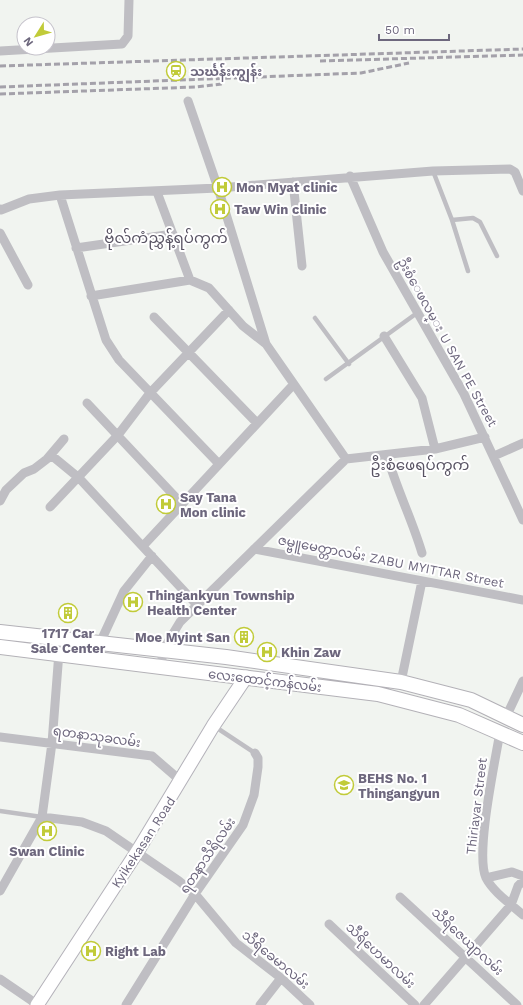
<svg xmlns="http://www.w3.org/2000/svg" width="523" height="1005" font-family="'Work Sans','Noto Sans Myanmar',sans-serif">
<rect width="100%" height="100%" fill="#f1f4f0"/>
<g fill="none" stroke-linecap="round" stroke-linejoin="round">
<defs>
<path id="secondary" d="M37,1005l100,-153 76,-126 33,-49"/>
<path id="primary" d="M0,632l226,25 175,25 70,18 52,25
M0,647l378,47 81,21 64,28"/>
</defs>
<use href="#secondary" stroke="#b4b2ba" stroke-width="15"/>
<use href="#primary" stroke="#b3b1b7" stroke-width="16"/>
<path stroke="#bfbec3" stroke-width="4.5" d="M433,171l19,49 21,-2 7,4 17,34
M452,220l16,51
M315,318l34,46
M326,379l91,-66
M214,726l41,27
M0,811l42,6"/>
<path stroke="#bfbec3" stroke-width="9" d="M0,51l122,-7 6,-8 1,-36
M188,101l30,87 48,156 80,115
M350,176l33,76 81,142 59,126
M293,182l9,84
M157,192l33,88
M60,195l46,145 13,20 100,104
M0,209l1,1 28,-11 31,-4 158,-7 215,-17 77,-2 5,3 8,19
M0,233l28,52
M76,248l97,-14
M91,296l99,-16 19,8 34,38 23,18
M154,317l103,106
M384,336l38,62 13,51
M87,403l95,101
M51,455l28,23 118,127
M387,455c9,33 25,64 35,98
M494,456l29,-13
M346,459l89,-10 50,-12
M0,501l6,-11 18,-17 10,-4 13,-10 17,-20
M50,507l68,-72 32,-42 79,-83
M143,546l150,-161
M254,549l269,51
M100,643l24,-52 28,-35
M161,667l2,-17 17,-28 166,-163
M401,682l21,-101
M506,717l17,-36
M500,732c-5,30 -25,122 -14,146 8,15 25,26 37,37
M0,737l152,19 29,25
M42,817l40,5 24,9 73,50 16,13 41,49 45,35 29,27
M486,878l26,-6 11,4
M0,891l42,-74 10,-74 8,-104
M400,897l117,108
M329,924l86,81
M0,979l38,26
M126,1005l69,-111 48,-69 11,-30 4,-28v-9l-3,-5
M260,1005l21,-27
M424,1005l87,-100 7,-19 5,-5"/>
<use href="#secondary" stroke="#fff" stroke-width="13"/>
<use href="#primary" stroke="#fff" stroke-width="14"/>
<path stroke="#a4a1aa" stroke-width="3" stroke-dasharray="6 3" stroke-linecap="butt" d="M320,61l203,-6
M0,66l523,-17
M0,87l361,-14 48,-10
M0,94l196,-7 26,-3"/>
</g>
<defs>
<symbol id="station-ring" viewBox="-11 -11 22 22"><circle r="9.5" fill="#fff" stroke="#c1cb39" stroke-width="1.5"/><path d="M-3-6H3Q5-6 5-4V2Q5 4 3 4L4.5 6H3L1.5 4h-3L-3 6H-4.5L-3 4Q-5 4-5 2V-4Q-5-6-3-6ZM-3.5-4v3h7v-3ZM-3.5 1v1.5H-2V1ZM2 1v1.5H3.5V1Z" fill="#c1cb39"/></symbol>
<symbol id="hospital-ring" viewBox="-11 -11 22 22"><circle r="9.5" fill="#fff" stroke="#c1cb39" stroke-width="1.5"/><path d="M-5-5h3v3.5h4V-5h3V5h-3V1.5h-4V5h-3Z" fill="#c1cb39"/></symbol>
<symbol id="building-ring" viewBox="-11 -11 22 22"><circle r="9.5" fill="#fff" stroke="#c1cb39" stroke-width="1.5"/><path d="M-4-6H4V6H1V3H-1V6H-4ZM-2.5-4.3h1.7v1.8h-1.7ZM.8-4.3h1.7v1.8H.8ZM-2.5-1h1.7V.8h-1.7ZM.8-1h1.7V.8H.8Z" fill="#c1cb39"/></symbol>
<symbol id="school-ring" viewBox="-11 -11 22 22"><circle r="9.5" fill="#fff" stroke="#c1cb39" stroke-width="1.5"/><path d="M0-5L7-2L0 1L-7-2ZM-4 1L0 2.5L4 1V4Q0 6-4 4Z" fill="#c1cb39"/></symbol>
</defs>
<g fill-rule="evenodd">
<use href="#station-ring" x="165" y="60" width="22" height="22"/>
<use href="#hospital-ring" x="211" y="176" width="22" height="22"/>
<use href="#hospital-ring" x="209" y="198" width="22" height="22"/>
<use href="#hospital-ring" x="155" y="493" width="22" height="22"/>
<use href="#hospital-ring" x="122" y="591" width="22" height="22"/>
<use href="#building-ring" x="57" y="602" width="22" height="22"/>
<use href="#building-ring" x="233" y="626" width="22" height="22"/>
<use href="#hospital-ring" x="256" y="641" width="22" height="22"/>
<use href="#school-ring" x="333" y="774" width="22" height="22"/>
<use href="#hospital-ring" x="36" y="820" width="22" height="22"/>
<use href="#hospital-ring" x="80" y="940" width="22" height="22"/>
</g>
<g text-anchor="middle" stroke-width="4" stroke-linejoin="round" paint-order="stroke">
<g font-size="13" font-weight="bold" fill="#6d677d" stroke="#fff" text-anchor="start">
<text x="190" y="76">သင်္ဃန်းကျွန်း</text>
<text x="236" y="192">Mon Myat clinic</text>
<text x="234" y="214">Taw Win clinic</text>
<text x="180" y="502">Say Tana<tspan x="180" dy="15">Mon clinic</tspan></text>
<text x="147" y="600">Thingankyun Township<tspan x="147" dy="15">Health Center</tspan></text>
<text x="68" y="638" text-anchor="middle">1717 Car<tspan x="68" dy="15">Sale Center</tspan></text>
<text x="230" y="642" text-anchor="end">Moe Myint San</text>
<text x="281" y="657">Khin Zaw</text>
<text x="358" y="783">BEHS No. 1<tspan x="358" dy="15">Thingangyun</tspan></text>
<text x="47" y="856" text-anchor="middle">Swan Clinic</text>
<text x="105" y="956">Right Lab</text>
</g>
<g font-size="13" fill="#6d677d" stroke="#fff">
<text transform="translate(448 342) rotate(61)" y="5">ဦးစံေဖလမ္း U SAN PE Street</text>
<text transform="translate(391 561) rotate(11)" y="5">ဇမ္ဗူမေတ္တာလမ်း ZABU MYITTAR Street</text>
<text transform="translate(265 680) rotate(7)" y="5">လေးထောင့်ကန်လမ်း</text>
<text transform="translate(97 736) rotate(8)" y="5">ရတနာသုခလမ်း</text>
<text transform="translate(476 806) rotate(-83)" y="5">Thiriayar Street</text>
<text transform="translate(143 842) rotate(-57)" y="5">Kyikekasan Road</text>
<text transform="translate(207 855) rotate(-56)" y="5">ရတနာသီရိလမ်း</text>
<text transform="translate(468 941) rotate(43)" y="5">သီရိဇေယျာလမ်း</text>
<text transform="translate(381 955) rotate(43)" y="5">သီရိဟေမာလမ်း</text>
<text transform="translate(276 959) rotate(40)" y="5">သီရိခေမာလမ်း</text>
</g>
<g font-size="15" fill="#585363" stroke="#fff">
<text x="166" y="243">ဗိုလ်ကံညွှန့်ရပ်ကွက်</text>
<text x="420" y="470">ဦးစံဖေရပ်ကွက်</text>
</g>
</g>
<g transform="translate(36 36) rotate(233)"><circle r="19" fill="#ffffff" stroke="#c5c2cb"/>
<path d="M0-3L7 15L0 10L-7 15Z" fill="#c1cb39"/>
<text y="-6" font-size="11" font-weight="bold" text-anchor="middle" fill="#6d677d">N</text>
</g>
<path d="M379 34v6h70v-6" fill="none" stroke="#6d677d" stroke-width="2"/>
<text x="385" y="34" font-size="12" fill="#6d677d" stroke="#ffffff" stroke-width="3" paint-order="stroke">50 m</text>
</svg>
